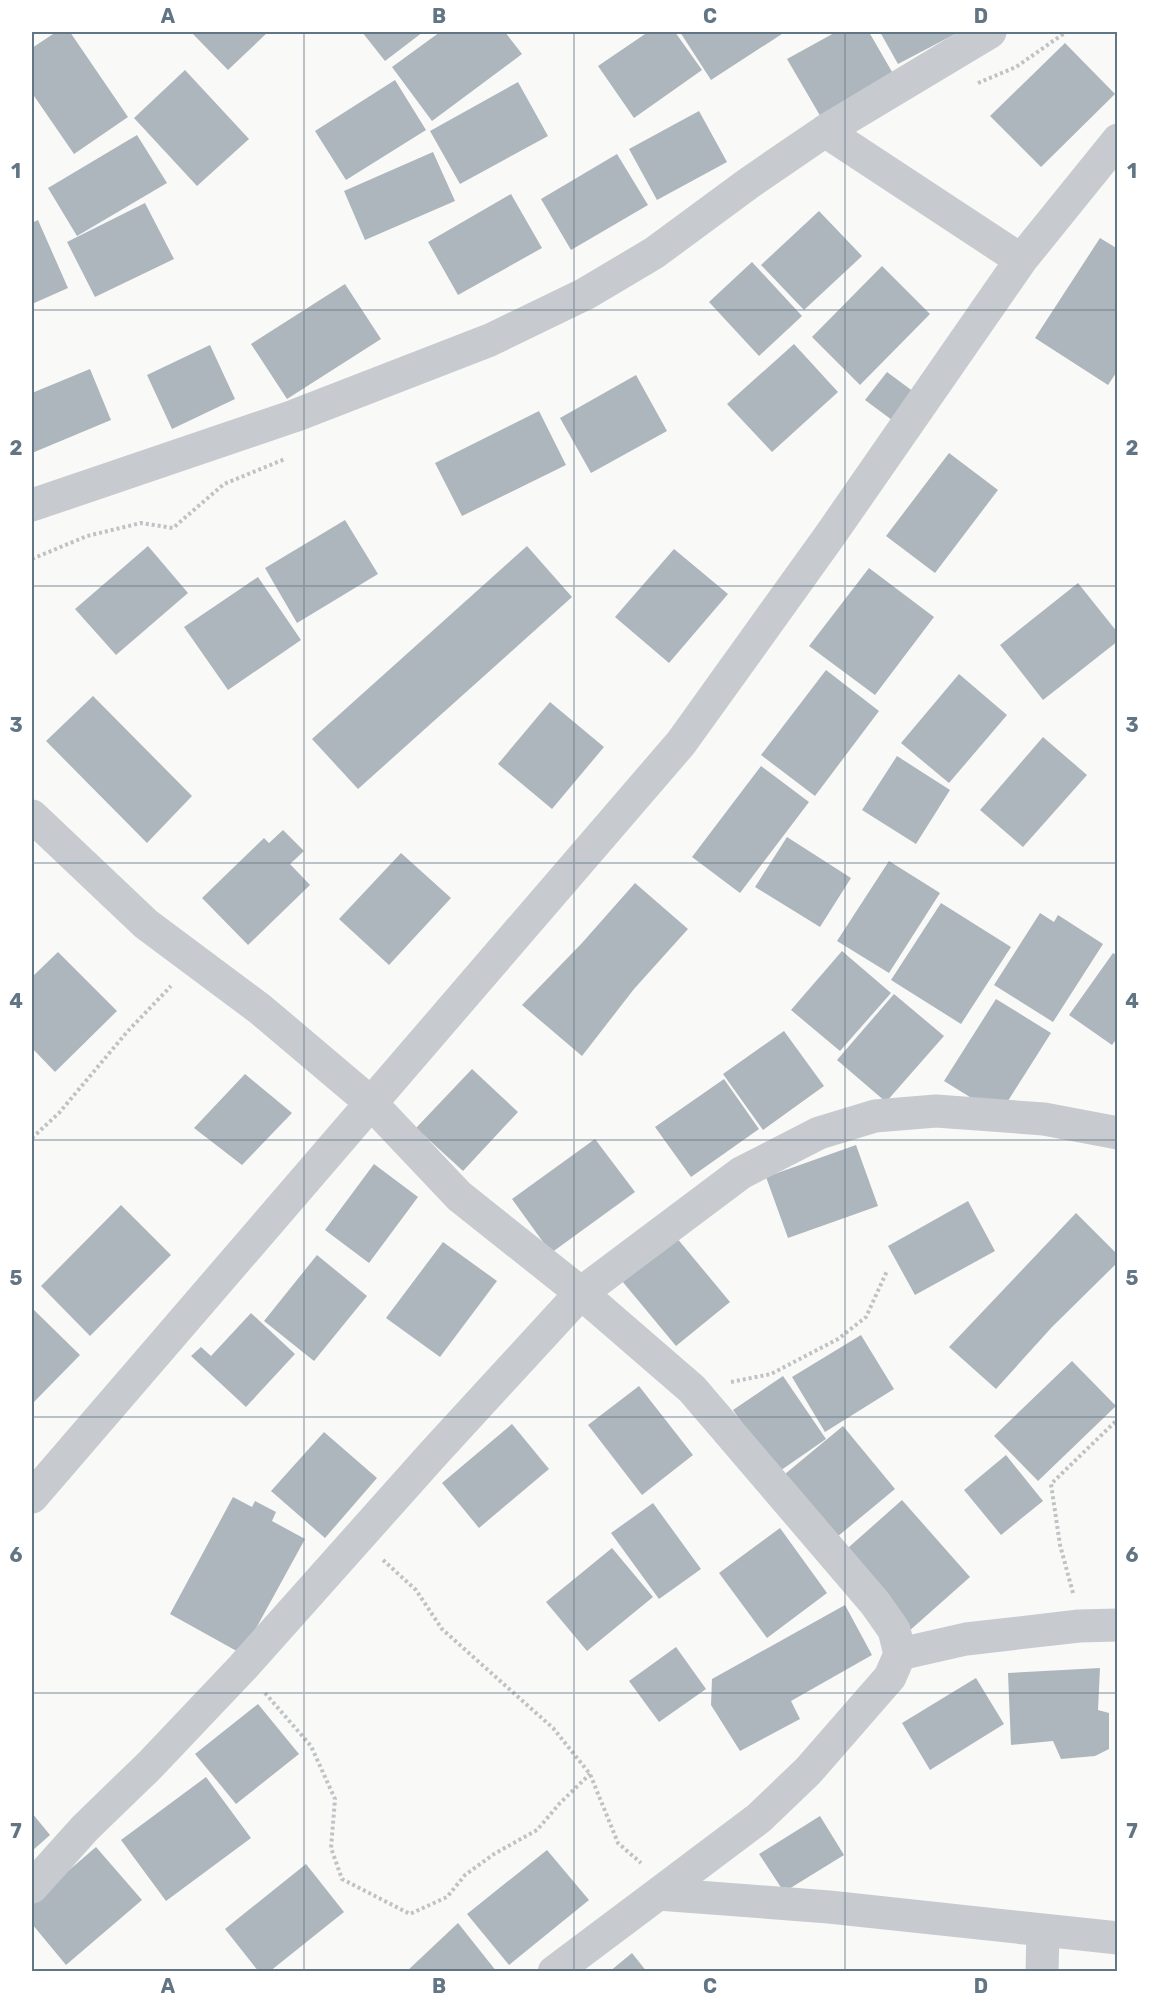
<svg xmlns="http://www.w3.org/2000/svg" width="1149" height="2003" font-family="Rubik,sans-serif">
<rect width="100%" height="100%" fill="#f9f9f7"/>
<path fill="#adb6bc" d="M56,32h14l58,85 -54,37 -42,-61v-45z
M191,32h77l-40,38z
M362,32h61l-38,29z
M440,32h65l17,22 -90,67 -40,-54z
M648,32h27l27,38 -68,48 -36,-52z
M680,32h105l-74,48z
M836,32h33l26,45 -73,42 -35,-60z
M880,32h79l-61,32z
M1065,43l50,51 -74,73 -51,-51z
M185,70l64,69 -52,47 -63,-68z
M395,80l31,50 -80,50 -31,-49z
M518,82l30,54 -88,48 -30,-53z
M699,111l28,51 -70,38 -28,-51z
M137,135l30,48 -90,53 -29,-48z
M433,152l22,49 -90,39 -21,-49z
M617,154l31,51 -77,45 -30,-51z
M511,194l31,54 -84,47 -30,-53z
M145,203l29,56 -79,38 -28,-55z
M819,211l43,45 -58,54 -43,-45z
M38,220l30,68 -36,16v-81z
M1100,238l18,11v121l-10,15 -73,-47z
M752,262l50,54 -43,40 -50,-54z
M882,266l48,48 -70,71 -48,-48z
M345,284l36,55 -94,60 -36,-55z
M794,344l44,48 -66,60 -45,-48z
M210,345l25,54 -63,30 -25,-54z
M90,369l21,51 -79,33v-60z
M887,372l31,23 -22,28 -31,-23z
M636,375l31,56 -76,42 -31,-55z
M539,411l27,54 -104,51 -27,-53z
M949,453l49,37 -63,83 -49,-37z
M345,520l33,54 -81,49 -32,-55z
M148,546l40,47 -72,62 -41,-46z
M527,546l45,51 -214,192 -46,-50z
M674,549l54,45 -59,69 -54,-46z
M869,568l65,49 -59,78 -66,-49z
M258,577l43,63 -73,50 -44,-63z
M1078,583l40,50v8l-75,59 -43,-55z
M826,670l53,41 -64,85 -54,-41z
M959,674l48,41 -58,68 -48,-40z
M93,696l99,100 -45,47 -101,-102z
M550,702l54,45 -52,62 -54,-45z
M1043,737l44,38 -64,72 -43,-37z
M897,756l53,34 -34,54 -54,-34z
M761,766l48,36 -69,91 -48,-36z
M283,830l21,21 -14,13 20,21 -62,60 -46,-47 62,-60 5,5z
M787,837l64,41 -31,49 -65,-40z
M401,853l50,45 -62,67 -50,-46z
M889,861l51,32 -51,80 -52,-32z
M635,883l53,46 -54,60 -52,67 -60,-51 60,-62z
M941,903l70,44 -50,77 -70,-44z
M1040,913l14,9 4,-7 45,29 -50,78 -59,-37z
M842,951l49,42 -51,58 -49,-41z
M58,952l59,59 -62,61 -23,-24v-71z
M1113,953l5,3v81l-6,8 -43,-30z
M894,994l50,42 -58,66 -49,-42z
M996,999l55,34 -52,82 -55,-34z
M784,1031l40,55 -61,44 -40,-56z
M472,1069l46,43 -55,59 -47,-43z
M245,1074l47,39 -50,52 -48,-37z
M724,1079l35,50 -68,48 -36,-50z
M595,1139l40,53 -84,61 -39,-54z
M856,1145l22,61 -90,32 -22,-61z
M374,1164l44,33 -49,66 -44,-33z
M968,1201l27,50 -80,44 -27,-49z
M121,1205l50,50 -81,81 -49,-50z
M1076,1213l42,42v7l-66,65 -56,62 -47,-42z
M676,1237l54,65 -54,44 -54,-65z
M443,1242l54,39 -57,76 -54,-39z
M317,1255l50,41 -53,65 -50,-40z
M34,1310l46,45 -48,49v-91z
M251,1313l44,41 -49,53 -55,-51 10,-9 10,9z
M861,1335l33,54 -69,43 -33,-55z
M1072,1361l44,45 -78,75 -44,-45z
M783,1376l43,63 -49,34 -44,-63z
M639,1386l54,69 -51,40 -54,-70z
M512,1424l37,45 -70,59 -37,-45z
M843,1426l52,63 -58,48 -52,-63z
M324,1432l53,46 -52,60 -54,-47z
M1006,1455l37,46 -42,34 -37,-45z
M233,1497l19,10 3,-6 21,11 -4,9 33,18 -63,115 -72,-40z
M902,1500l68,77 -62,55 -68,-77z
M653,1503l48,66 -42,30 -48,-66z
M780,1528l47,65 -60,45 -48,-65z
M612,1548l41,49 -66,54 -41,-49z
M845,1605l27,50 -81,46 9,18 -60,32 -29,-46 1,-26z
M676,1647l30,42 -47,33 -30,-41z
M1100,1668l-2,42 11,3v36l-14,7 -34,3 -8,-18 -42,4 -3,-72z
M976,1678l28,46 -74,46 -28,-47z
M258,1704l41,50 -63,50 -41,-50z
M206,1777l45,61 -85,63 -45,-61z
M32,1813l18,22 -18,16z
M820,1816l24,39 -60,37 -25,-38z
M96,1847l46,53 -76,65 -34,-41v-22z
M547,1850l42,50 -80,65 -42,-51z
M306,1864l38,48 -75,60h-10l-34,-43z
M458,1923l39,49h-91z
M632,1953l15,19h-38z"/>
<g fill="none" stroke-linecap="round" stroke-linejoin="round">
<path stroke="#c0c3c5" stroke-width="4" stroke-dasharray="3 3" stroke-linecap="butt" d="M978,83l38,-16 50,-35
M32,559l55,-23 54,-13 32,5 51,-44 61,-25
M32,1138l27,-25 68,-81 44,-46
M731,1382l40,-8 67,-35 28,-22 21,-46
M383,1560l33,30 26,39 111,99 37,46 28,69 23,20
M1073,1593l-13,-48 -9,-61 67,-65
M265,1693l46,53 24,53 -4,49 11,31 68,35 37,-17 18,-22 29,-21 43,-24 23,-27 30,-29"/>
<path stroke="#c7cbcf" stroke-width="33" d="M825,131l196,129
M32,505l262,-89 196,-76 95,-46 69,-41 95,-70 76,-52 165,-99
M32,816l114,108 114,85 110,93 89,94 122,97 111,96 183,214 19,27 6,24 -10,23 -82,94 -49,47 -101,76
M32,1497l649,-754 150,-209 190,-274 97,-120
M900,1654l66,-15 113,-13 39,-1
M32,1887l53,-59 65,-63 93,-98 190,-213 148,-161 160,-120 78,-40 56,-17 61,-5 108,8 74,14
M554,1972l104,-78 171,13 289,31
M1042,1972l1,-41"/>
</g>
<path fill="none" stroke="#627584" stroke-width="1.5" stroke-opacity="0.55" d="M304,32v1940M574,32v1940M845,32v1940M32,310h1086M32,586h1086M32,863h1086M32,1140h1086M32,1417h1086M32,1693h1086"/>
<rect width="1149" height="2003" fill="none" stroke="#ffffff" stroke-width="66"/>
<rect x="33" y="33" width="1083" height="1937" fill="none" stroke="#627584" stroke-width="2"/>
<g font-size="20" text-anchor="middle" font-weight="bold" fill="#627584">
<text x="168" y="23">A</text>
<text x="439" y="23">B</text>
<text x="710" y="23">C</text>
<text x="981" y="23">D</text>
<text x="16" y="178">1</text>
<text x="1132" y="178">1</text>
<text x="16" y="455">2</text>
<text x="1132" y="455">2</text>
<text x="16" y="732">3</text>
<text x="1132" y="732">3</text>
<text x="16" y="1008">4</text>
<text x="1132" y="1008">4</text>
<text x="16" y="1285">5</text>
<text x="1132" y="1285">5</text>
<text x="16" y="1562">6</text>
<text x="1132" y="1562">6</text>
<text x="16" y="1838">7</text>
<text x="1132" y="1838">7</text>
<text x="168" y="1993">A</text>
<text x="439" y="1993">B</text>
<text x="710" y="1993">C</text>
<text x="981" y="1993">D</text>
</g>
</svg>
